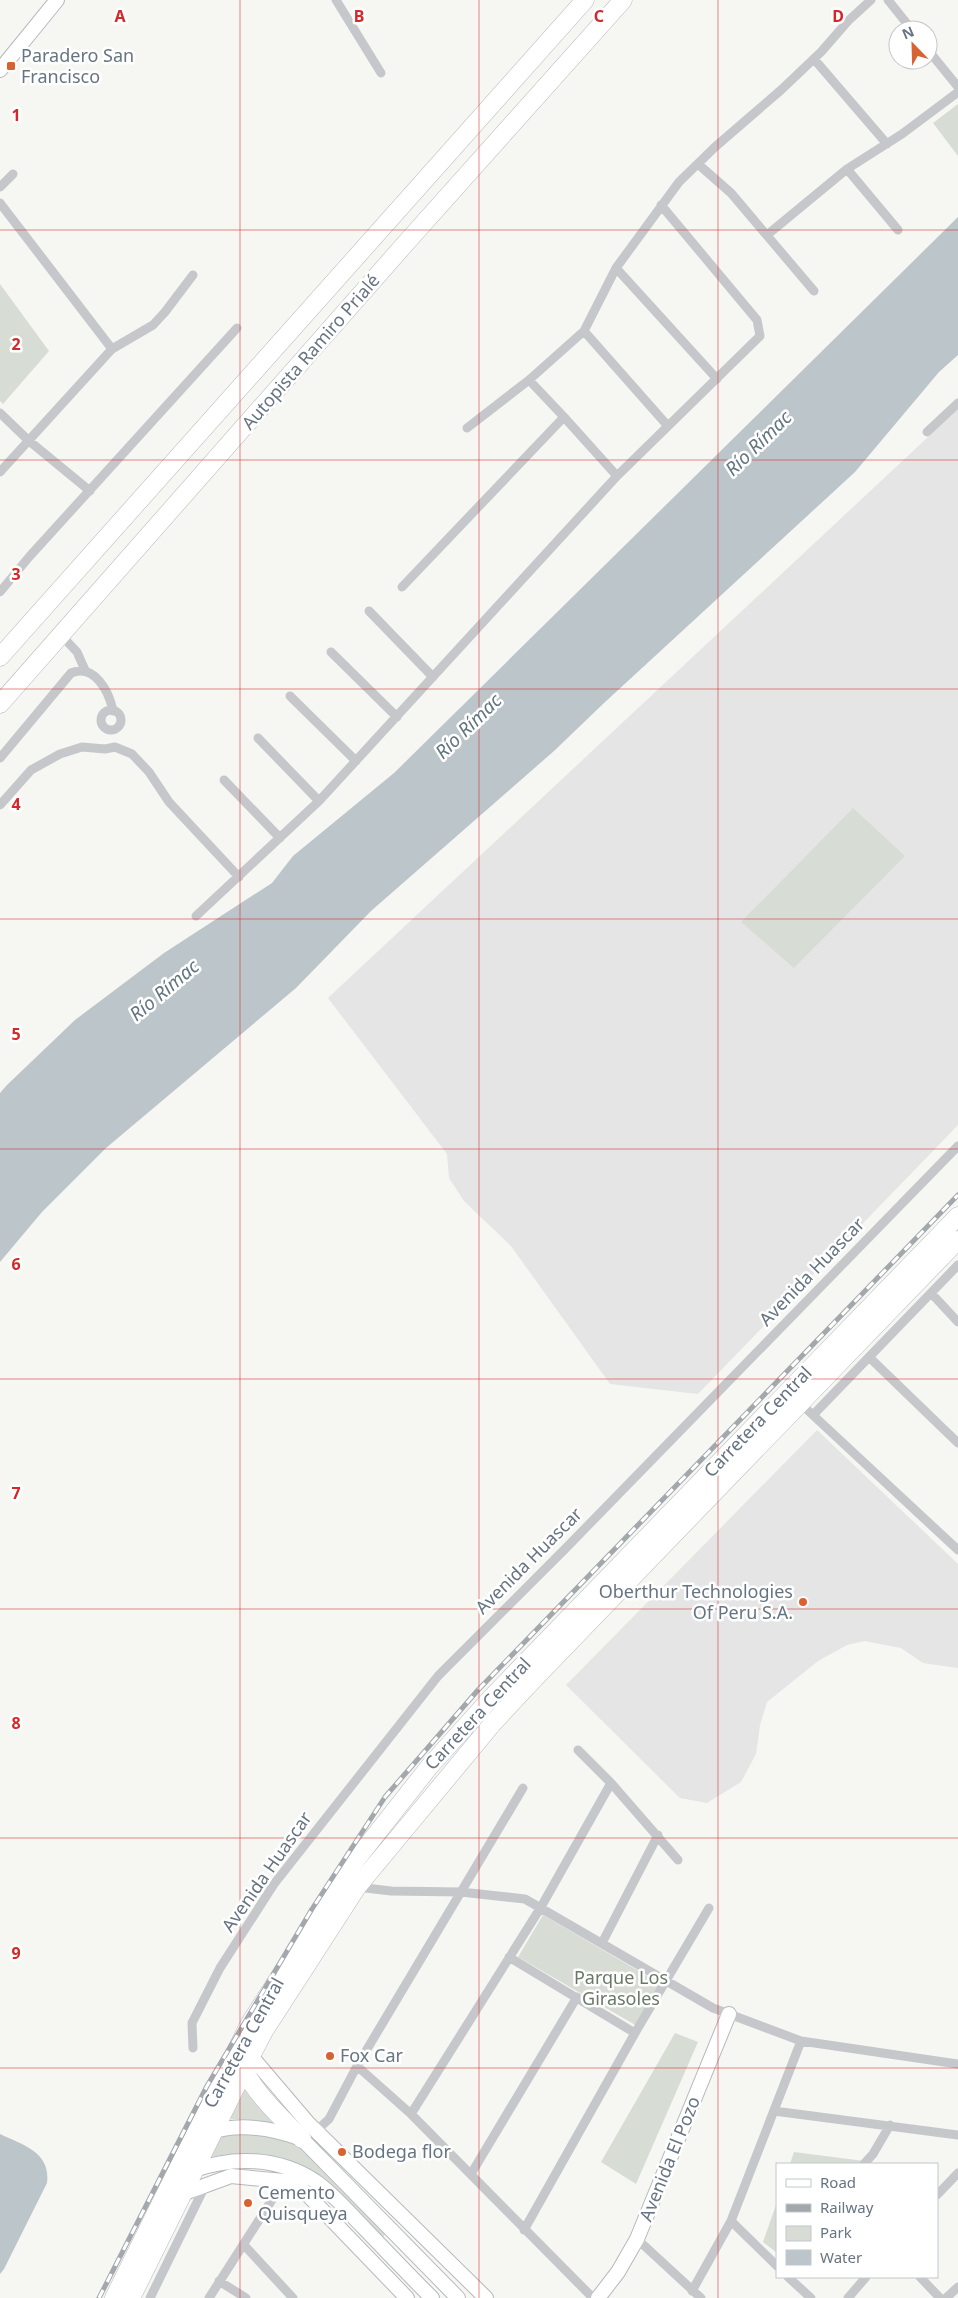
<svg xmlns="http://www.w3.org/2000/svg" width="958" height="2298" font-family="'Noto Sans',sans-serif">
<rect width="100%" height="100%" fill="#f6f6f3"/>
<path fill="#e4e5e4" d="M958,409v716l-260,269 -88,-10 -99,-138 -47,-45 -15,-23 -2,-24 -119,-156z
M817,1430l141,134v104l-35,-5 -22,-15 -37,-7 -17,4 -29,16 -51,41 -7,23 -4,29 -15,28 -34,21 -27,-5 -114,-113z"/>
<path fill="#d7ddd4" d="M958,104v52l-25,-33z
M0,284l49,67 -46,53 -3,-3z
M853,808l52,48 -111,112 -53,-46z
M543,1915l118,69 -24,42 -119,-69z
M675,2033l23,9 -62,142 -35,-22z
M246,2087l35,38 -27,-5 -24,-1z
M263,2131l41,16 82,86 -4,5 -60,-57 -62,-24 -31,-3 -19,3 12,-22z
M794,2152l70,9 -3,3h-71z
M777,2202v51l-14,-11z"/>
<path fill="#bcc5ca" d="M958,217v138l-19,17 -84,100 -251,231 -50,48 -183,160 -75,77 -190,160 -64,64 -42,50v-169l7,-8 68,-65 89,-67 108,-70 21,-27 101,-83z
M0,2134c23,11 51,18 47,49l-43,86 -4,5z"/>
<g fill="none" stroke-linecap="round" stroke-linejoin="round">
<defs>
<path id="secondary" d="M0,70l57,-70
M251,2056l57,67 178,175
M208,2133c32,-11 64,-5 94,6l156,159
M194,2170c40,-14 84,-13 121,11 19,13 34,32 50,48 22,23 44,46 67,69
M182,2194l49,-18 53,5 18,8 105,109
M598,2298l20,-26 19,-33 92,-225"/>
<path id="highway" d="M0,657l585,-657
M0,704l405,-460 218,-244
M244,2070c14,27 37,47 58,69
M114,2298l136,-275 98,-153 81,-103 62,-69 467,-482
M131,2298l120,-242 13,-25 93,-144 136,-164 41,-44 424,-439"/>
</defs>
<use href="#secondary" stroke="#b5b9bd" stroke-width="16"/>
<use href="#highway" stroke="#b5b8bb" stroke-width="19"/>
<path stroke="#c5c7cb" stroke-width="9" d="M336,0l45,73
M888,0l24,30
M928,50l30,37
M814,59l73,85
M698,164l33,29 83,98
M847,169l51,61
M0,187l13,-13
M0,203l112,146
M767,235l80,-66 55,-35 56,-42
M616,268l101,111
M584,331l83,94
M0,413l28,27 62,51
M564,417l53,59
M467,428l62,-48 55,-49 32,-63 63,-86 36,-35 66,-57 40,-38 27,-31 23,-21
M927,432l31,-29
M0,472l112,-123 41,-24 12,-13 28,-37
M402,587l162,-170 -35,-37
M0,592l29,-35 208,-229
M369,611l64,66
M61,635l16,17 8,18
M331,652l66,65
M290,696l66,65
M101 720a10 10 0 1 1 20 0a10 10 0 1 1-20 0Z
M258,738l61,63
M0,758l71,-85c23,-10 38,18 42,38
M224,780l56,58
M0,805l31,-35 29,-16 22,-7 23,2 10,-2 17,7 17,18 20,30 70,75
M196,916l123,-115 298,-325 143,-140 -3,-16 -96,-115
M931,1293l27,29
M869,1357l89,86
M801,1404l157,146
M813,1415l145,-150
M578,1750l33,33 67,77
M357,1887l34,4 70,1 64,7 188,109 88,33 157,23
M602,1943l56,-108
M509,1957l126,76
M193,2048l-1,-25 28,-55 54,-84 164,-208 126,-126 394,-404
M357,2066l54,48 182,184
M774,2111l184,24
M411,2114l130,-207 70,-124
M316,2131l13,-12 28,-53 166,-278
M864,2164l9,-10 17,-29
M471,2174l106,-177
M937,2195l21,-22
M731,2221l46,45
M524,2230l111,-197 74,-125
M637,2239l64,59
M244,2245l49,53
M788,2277l23,21
M920,2277l20,21
M219,2281l27,17
M692,2291l39,-70 70,-180
M150,2298l56,-114
M209,2298l75,-117
M848,2298l18,-21
M946,2298l12,-11"/>
<use href="#secondary" stroke="#fff" stroke-width="14"/>
<use href="#highway" stroke="#fff" stroke-width="18"/>
<defs>
<path id="rail" d="M99,2298l108,-212 105,-177 73,-112 93,-107 480,-495"/>
</defs>
<use href="#rail" stroke="#a3a8ad" stroke-width="5"/>
<use href="#rail" stroke="#fff" stroke-width="3" stroke-dasharray="9" stroke-linecap="butt"/>
</g>
<path fill="none" stroke="#d62828" stroke-width="1" stroke-opacity="0.55" d="M240,0v2298M479,0v2298M718,0v2298M0,230h958M0,460h958M0,689h958M0,919h958M0,1149h958M0,1379h958M0,1609h958M0,1838h958M0,2068h958"/>
<g fill="#d96330" stroke="#fff" stroke-width="2">
<rect x="6" y="61" width="10" height="10" rx="2.5"/>
<circle cx="803" cy="1602" r="5"/>
<circle cx="330" cy="2056" r="5"/>
<circle cx="342" cy="2152" r="5"/>
<circle cx="248" cy="2203" r="5"/>
</g>
<g text-anchor="middle" stroke-width="5" stroke-linejoin="round" paint-order="stroke">
<g font-size="18" fill="#677482" stroke="#fff" text-anchor="start">
<text x="21" y="62">Paradero San<tspan x="21" dy="21">Francisco</tspan></text>
<text x="793" y="1598" text-anchor="end">Oberthur Technologies<tspan x="793" dy="21">Of Peru S.A.</tspan></text>
<text x="340" y="2062">Fox Car</text>
<text x="352" y="2158">Bodega flor</text>
<text x="258" y="2199">Cemento<tspan x="258" dy="21">Quisqueya</tspan></text>
</g>
<g font-size="18" fill="#677482" stroke="#fff">
<text transform="translate(311 352) rotate(-49)" y="6">Autopista Ramiro Prialé</text>
<text transform="translate(812 1272) rotate(-46)" y="6">Avenida Huascar</text>
<text transform="translate(758 1422) rotate(-46)" y="6">Carretera Central</text>
<text transform="translate(529 1561) rotate(-45)" y="6">Avenida Huascar</text>
<text transform="translate(478 1714) rotate(-47)" y="6">Carretera Central</text>
<text transform="translate(267 1872) rotate(-55)" y="6">Avenida Huascar</text>
<text transform="translate(244 2043) rotate(-61)" y="6">Carretera Central</text>
<text transform="translate(670 2159) rotate(-68)" y="6">Avenida El Pozo</text>
</g>
<g font-size="18" fill="#687a65" stroke="#fff">
<text x="621" y="1984">Parque Los<tspan x="621" dy="21">Girasoles</tspan></text>
</g>
<g font-size="19" font-style="italic" fill="#63757f" stroke="#fff">
<text transform="translate(758 443) rotate(-44)" y="7">Río Rímac</text>
<text transform="translate(468 726) rotate(-44)" y="7">Río Rímac</text>
<text transform="translate(164 990) rotate(-40)" y="7">Río Rímac</text>
</g>
</g>
<g font-size="16" text-anchor="middle" font-weight="bold" fill="#d62828" stroke="#fff" stroke-width="5" stroke-linejoin="round" paint-order="stroke">
<text x="120" y="22">A</text>
<text x="359" y="22">B</text>
<text x="599" y="22">C</text>
<text x="838" y="22">D</text>
<text x="16" y="121">1</text>
<text x="16" y="350">2</text>
<text x="16" y="580">3</text>
<text x="16" y="810">4</text>
<text x="16" y="1040">5</text>
<text x="16" y="1270">6</text>
<text x="16" y="1499">7</text>
<text x="16" y="1729">8</text>
<text x="16" y="1959">9</text>
</g>
<rect x="776" y="2163" width="162" height="115" fill="#ffffff" stroke="#c2c7cd"/>
<rect x="786" y="2179" width="25" height="8" fill="#ffffff" stroke="#c2c7cd"/>
<text x="820" y="2188" font-size="15" fill="#677482">Road</text>
<rect x="786" y="2204" width="25" height="8" fill="#a3a8ad" stroke="#c2c7cd"/>
<text x="820" y="2213" font-size="15" fill="#677482">Railway</text>
<rect x="786" y="2226" width="25" height="15" fill="#d7ddd4" stroke="#c2c7cd"/>
<text x="820" y="2238" font-size="15" fill="#677482">Park</text>
<rect x="786" y="2250" width="25" height="15" fill="#bcc5ca" stroke="#c2c7cd"/>
<text x="820" y="2263" font-size="15" fill="#677482">Water</text>
<g transform="translate(913 45) rotate(337)"><circle r="24" fill="#ffffff" stroke="#c2c7cd"/>
<path d="M0-4L9 19L0 12L-9 19Z" fill="#d96330"/>
<text y="-8" font-size="14" font-weight="bold" text-anchor="middle" fill="#677482">N</text>
</g>
</svg>
